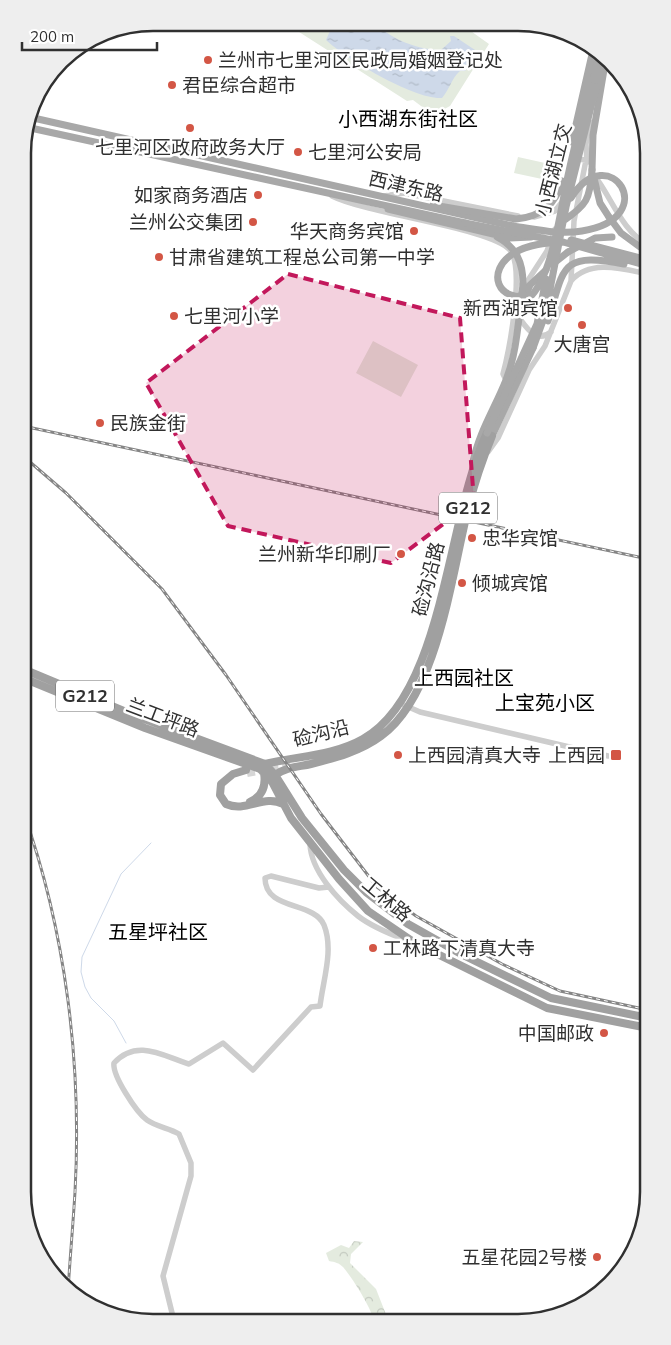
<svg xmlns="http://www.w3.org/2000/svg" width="671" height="1345" font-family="Mulish,'Noto Sans SC',sans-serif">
<defs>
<pattern id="forest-crowns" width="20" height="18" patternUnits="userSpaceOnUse" patternTransform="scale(1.25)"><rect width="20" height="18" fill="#e4ebdf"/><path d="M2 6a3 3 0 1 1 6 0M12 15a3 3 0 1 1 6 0" fill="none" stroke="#c4cac0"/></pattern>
<pattern id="water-ripples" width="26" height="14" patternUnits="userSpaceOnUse" patternTransform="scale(1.25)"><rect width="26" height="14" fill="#ced9e9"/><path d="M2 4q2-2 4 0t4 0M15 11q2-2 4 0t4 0" fill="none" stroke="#b1bbc8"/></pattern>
</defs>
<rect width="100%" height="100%" fill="#fff"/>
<path fill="url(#forest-crowns)" d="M354,1241l9,1 -12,12 -1,9 26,26 13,33h-15c-1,-12 -23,-46 -31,-55 -4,-4 -8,-5 -14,-6l-3,-8 15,-8 8,3z"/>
<path fill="#e4ebdf" d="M285,23l176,1 28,20 -39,62 -17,9 -20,-15 -6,1z
M518,157l27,6 -3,16 -28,-6z
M373,341l45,24 -17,32 -45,-24z"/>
<path fill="url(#water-ripples)" d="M333,24h44c14,16 43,26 64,26l10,-9 -1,-5h4l24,16 -13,19h-5c-9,8 -10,18 -18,27 -27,2 -96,-39 -116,-58z"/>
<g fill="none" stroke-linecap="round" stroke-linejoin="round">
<path stroke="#ced9e9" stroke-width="1" d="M126,1043l-12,-22 -23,-23 -6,-11 -4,-15 1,-15 39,-83 30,-31"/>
<path stroke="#d6d6d6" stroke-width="8" stroke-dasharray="8 4" stroke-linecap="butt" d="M247,773l43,-8"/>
<path stroke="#cdcdcd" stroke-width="5.5" d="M587,162l-1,-18 4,-22
M594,175c18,23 27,55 54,70
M332,196c36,18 159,32 178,54 15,19 -1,101 -7,124l3,6
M384,196l20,-3 114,23
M534,217l21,-6 7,-9
M571,281c19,-22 52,-12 77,-7
M523,288l24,-37 8,-22
M520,319c8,11 17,24 31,13
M488,452l10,-14 31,-68 16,-24 26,-65 3,-60 12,-61 -10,-1
M404,705l16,7 188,44
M310,844c1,27 28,56 48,72 14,11 32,18 48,24
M174,1321l-11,-45 28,-100v-13l-12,-29c-10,-6 -22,-7 -32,-14 -11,-8 -35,-45 -33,-57 23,-25 49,-7 75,1l34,-21 30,27 58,-63 9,-1c3,-26 14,-56 4,-81 -10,-24 -59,-14 -59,-47l6,-2 48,12 10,-1"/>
<path stroke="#a8a8a8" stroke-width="7" d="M590,86l8,-34
M596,87l7,-33
M29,117l484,109
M26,127l439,96
M592,170l1,-35 13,-77
M388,209l122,29 21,-1
M609,217l12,16 19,14
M497,237c19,10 26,25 26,47
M554,263l14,-11
M524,299l6,-14 16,-15
M492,436l41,-88
M473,462c6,-30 22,-54 33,-82 11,-28 12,-58 16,-87"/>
<path stroke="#a0a0a0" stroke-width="8" d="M23,669l108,45 134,50 10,11 27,43 42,52 22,22 42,32 55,31 88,43 97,20
M23,678l122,50 115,41 10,9 21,40 48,61 29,32 47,32 132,65 101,20
M265,764c32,-8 68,-8 98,-25 82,-46 84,-224 124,-306
M246,770l-13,4 -12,10 -1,11 6,9c20,9 38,-10 57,0
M275,775c11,-8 23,-8 36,-11 24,-6 50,-13 70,-28 58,-42 71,-166 88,-231 6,-24 14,-47 23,-69
M250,802c13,-6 16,-17 14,-29"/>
<defs>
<path id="rail" d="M23,426l625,133
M23,456l43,37 96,96 64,86 95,139 56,73 39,29 86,48 58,27 88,19
M23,811c43,121 59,253 52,381 -2,33 -5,66 -7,99"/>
</defs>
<use href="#rail" stroke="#858585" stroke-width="3"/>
<use href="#rail" stroke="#fff" stroke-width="1" stroke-dasharray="4" stroke-linecap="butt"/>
<path stroke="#a8a8a8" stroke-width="7" d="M572,142l21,-92
M594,178l6,25 9,14
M433,205l83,14c24,-2 40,-14 46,-38
M563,221c24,-16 27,-22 29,-51
M465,223l98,19 85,24
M513,226c22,3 46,9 69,5 82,-13 27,-94 -11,-33
M571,240l77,20
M563,242c-17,1 -34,2 -49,11 -29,18 -17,51 18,42 22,-25 29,-90 37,-124 6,-28 14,-57 21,-85
M568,252l27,-14 17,-1
M522,293l1,-9
M548,321c16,-52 11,-70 76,-57
M533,348l12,-33 21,-108 30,-120
M487,433l50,-109 9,-45"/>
</g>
<path fill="#c2185b" fill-opacity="0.2" stroke="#c2185b" stroke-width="4" stroke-dasharray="10 6" stroke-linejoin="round" d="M288,274l172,44 14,183 -83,62 -163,-37 -82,-143z"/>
<g fill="#d35645" stroke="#fff" stroke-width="2">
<circle cx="208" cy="60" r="5"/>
<circle cx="172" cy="85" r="5"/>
<circle cx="190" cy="128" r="5"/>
<circle cx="298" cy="152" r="5"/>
<circle cx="258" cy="195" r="5"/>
<circle cx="253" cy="222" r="5"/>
<circle cx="414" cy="231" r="5"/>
<circle cx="159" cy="257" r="5"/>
<circle cx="568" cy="308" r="5"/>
<circle cx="174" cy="316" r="5"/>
<circle cx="582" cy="325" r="5"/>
<circle cx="100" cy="423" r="5"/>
<circle cx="472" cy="538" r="5"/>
<circle cx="401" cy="554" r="5"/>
<circle cx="462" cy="583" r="5"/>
<circle cx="398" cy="755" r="5"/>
<rect x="610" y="749" width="12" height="12" rx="2.5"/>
<circle cx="373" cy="948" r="5"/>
<circle cx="604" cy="1033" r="5"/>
<circle cx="597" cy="1257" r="5"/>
</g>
<g text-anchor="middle" stroke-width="5" stroke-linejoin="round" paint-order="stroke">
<g fill="#fff" stroke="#6e6e6e" stroke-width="1">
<rect x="439" y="492.5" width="58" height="31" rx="4"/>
<rect x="56" y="680.5" width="58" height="31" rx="4"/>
</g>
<g font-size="18" font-weight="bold" fill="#303030">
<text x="468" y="514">G212</text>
<text x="85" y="702">G212</text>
</g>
<g font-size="19" fill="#303030" stroke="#fff" text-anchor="start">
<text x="218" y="67">兰州市七里河区民政局婚姻登记处</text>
<text x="182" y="92">君臣综合超市</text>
<text x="190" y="154" text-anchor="middle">七里河区政府政务大厅</text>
<text x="308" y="159">七里河公安局</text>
<text x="248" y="202" text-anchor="end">如家商务酒店</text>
<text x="243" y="229" text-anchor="end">兰州公交集团</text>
<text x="404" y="238" text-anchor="end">华天商务宾馆</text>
<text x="169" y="264">甘肃省建筑工程总公司第一中学</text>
<text x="558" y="315" text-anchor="end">新西湖宾馆</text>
<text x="184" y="323">七里河小学</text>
<text x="582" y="351" text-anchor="middle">大唐宫</text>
<text x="110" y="430">民族金街</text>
<text x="482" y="545">忠华宾馆</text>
<text x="391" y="561" text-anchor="end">兰州新华印刷厂</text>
<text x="472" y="590">倾城宾馆</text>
<text x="408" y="762">上西园清真大寺</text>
<text x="605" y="762" text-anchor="end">上西园</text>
<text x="383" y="955">工林路下清真大寺</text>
<text x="594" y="1040" text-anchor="end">中国邮政</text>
<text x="587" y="1264" text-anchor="end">五星花园2号楼</text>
</g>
<g font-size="19" fill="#303030" stroke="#fff">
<text transform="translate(553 170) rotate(-76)" y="7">小西湖立交</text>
<text transform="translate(406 186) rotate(13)" y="7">西津东路</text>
<text transform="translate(428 579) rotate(-76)" y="7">硷沟沿路</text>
<text transform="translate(163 717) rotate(21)" y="7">兰工坪路</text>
<text transform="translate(321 733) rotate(-14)" y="7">硷沟沿</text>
<text transform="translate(387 899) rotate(40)" y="7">工林路</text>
</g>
<g font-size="20" fill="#000" stroke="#fff">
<text x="408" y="126">小西湖东街社区</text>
<text x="464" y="685">上西园社区</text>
<text x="545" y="710">上宝苑小区</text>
<text x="158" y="939">五星坪社区</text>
</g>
</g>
<path d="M0 0H671V1345H0ZM153 31H518A122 122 0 0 1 640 153V1192A122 122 0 0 1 518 1314H153A122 122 0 0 1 31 1192V153A122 122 0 0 1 153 31Z" fill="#eee" fill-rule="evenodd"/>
<path fill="none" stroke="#303030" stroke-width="2.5" d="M153 31H518A122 122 0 0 1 640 153V1192A122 122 0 0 1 518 1314H153A122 122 0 0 1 31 1192V153A122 122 0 0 1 153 31Z"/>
<path d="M22 42v8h135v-8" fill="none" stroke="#303030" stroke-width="2.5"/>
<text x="30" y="42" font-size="15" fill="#303030" stroke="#ffffff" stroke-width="4" paint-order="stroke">200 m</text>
</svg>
